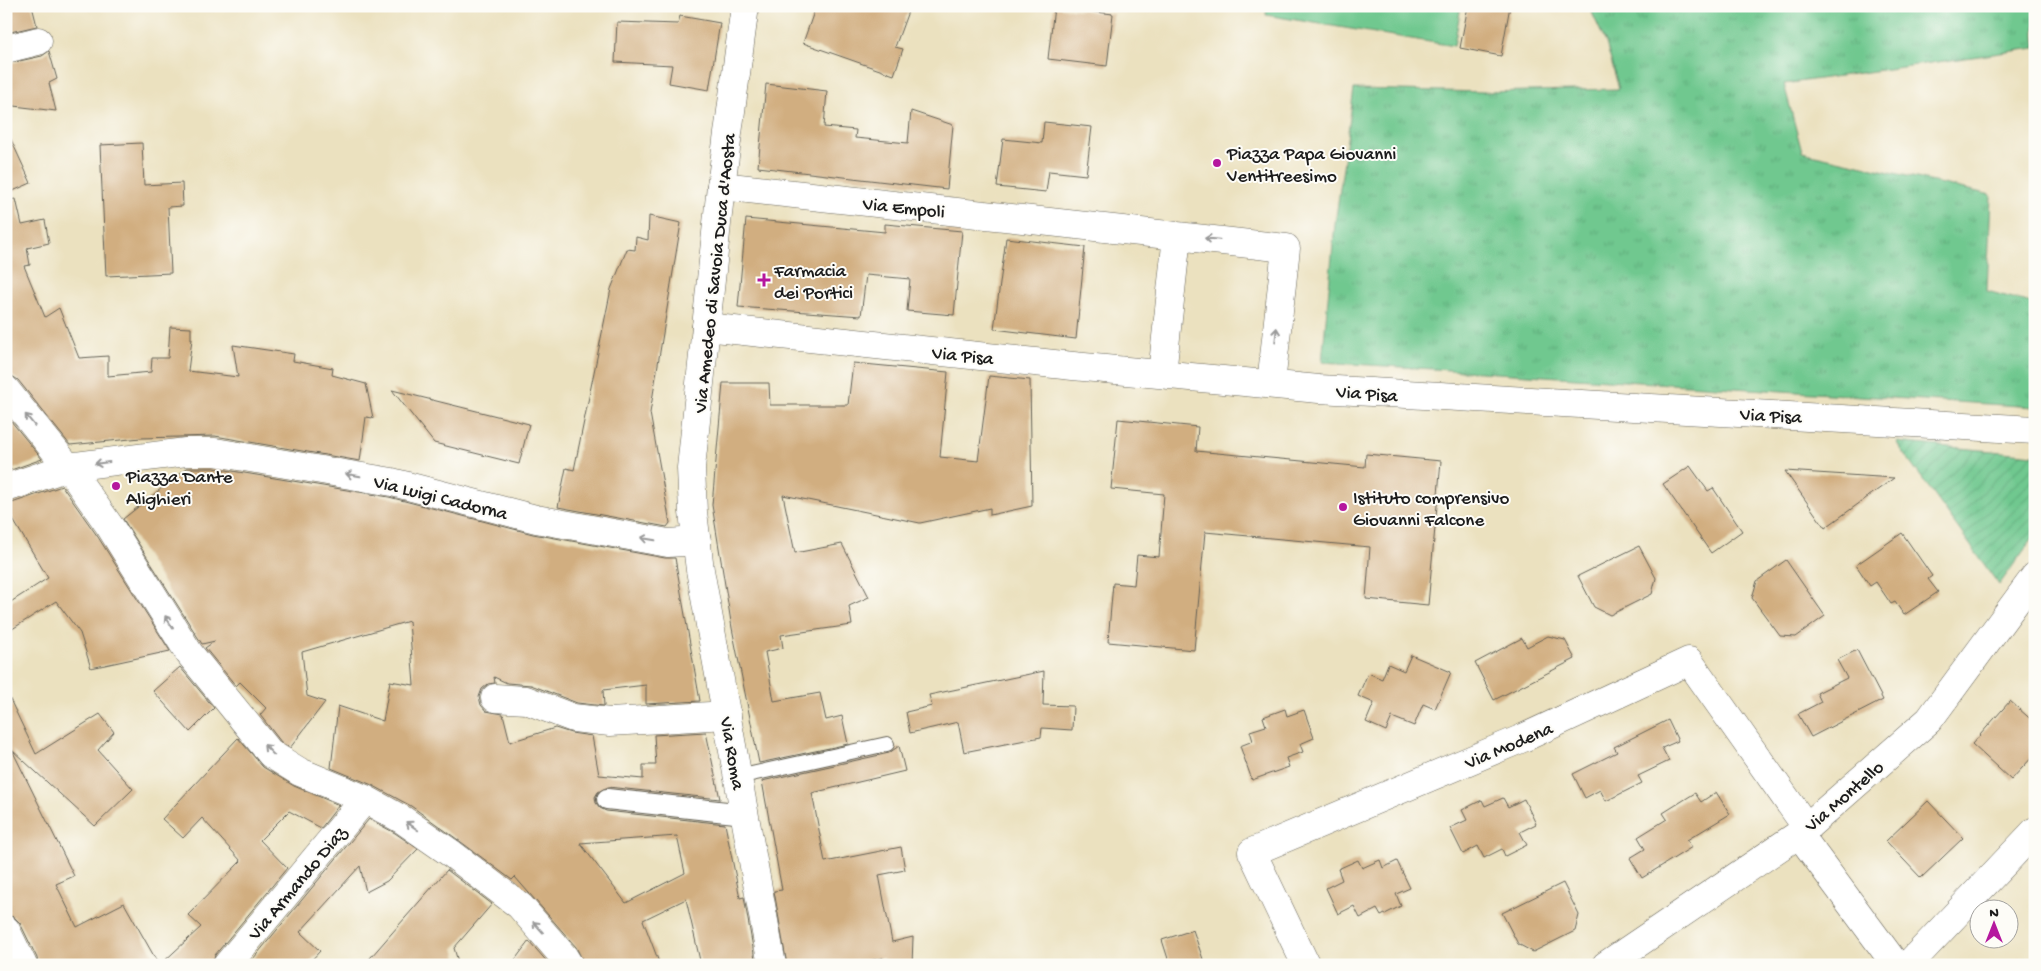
<svg xmlns="http://www.w3.org/2000/svg" width="2041" height="971" font-family="'Gochi Hand',sans-serif">
<defs>
<pattern id="grass-tufts" width="24" height="20" patternUnits="userSpaceOnUse" patternTransform="scale(1.25)"><rect width="24" height="20" fill="#6fc88f"/><path d="M3 7l-1-3M5 7V3M7 7l1-3M15 17l-1-3M17 17v-4M19 17l1-3" fill="none" stroke="#60ab7b"/></pattern>
<pattern id="garden-furrows" width="10" height="10" patternUnits="userSpaceOnUse" patternTransform="scale(1.25)"><rect width="10" height="10" fill="#6fc88f"/><path d="M-1 1l2-2M0 10L10 0M9 11l2-2" fill="none" stroke="#60ab7b"/></pattern>
</defs>
<rect width="100%" height="100%" fill="#fdfcf7"/>
<filter id="ink" filterUnits="userSpaceOnUse"><feTurbulence type="fractalNoise" baseFrequency=".02" numOctaves="2"/><feDisplacementMap in="SourceGraphic" scale="10" xChannelSelector="R" yChannelSelector="G"/><feConvolveMatrix kernelMatrix="1 2 1 2 8 2 1 2 1" color-interpolation-filters="sRGB"/></filter>
<filter id="wash" filterUnits="userSpaceOnUse"><feTurbulence type="fractalNoise" baseFrequency=".0096" numOctaves="4" result="noise"/><feDisplacementMap in="SourceGraphic" scale="20" xChannelSelector="R" yChannelSelector="G"/><feGaussianBlur stdDeviation="1.12" result="paint"/><feColorMatrix in="noise" values="0 0 0 0 0 0 0 0 0 0 0 0 0 0 0 0 0 1.4 0 .05"/><feComposite in="paint" operator="in"/></filter>
<g filter="url(#wash)">
<rect width="100%" height="100%" fill="#ebe1bf"/>
<path fill="url(#grass-tufts)" stroke="#467256" d="M1589,6h446v42l-251,36 18,68 189,43 -4,96 48,13v103l-713,-45 13,-138 19,-135 131,3 134,-3 -13,-46z"/>
<path fill="#6fc88f" stroke="#467256" d="M1267,6h194l-7,40 -188,-31z"/>
<path fill="url(#garden-furrows)" stroke="#467256" d="M1896,442l139,13v80l-36,50z"/>
<g id="blocks">
<path fill="#d1ae80" fill-rule="evenodd" d="M6,6h26l5,20 -31,7z
M816,6h94l-15,41 8,2 -9,26 -91,-32z
M1468,6h42l-9,50 -41,-8z
M1054,7l59,7 -6,52 -59,-7z
M680,16l40,7 -11,67 -40,-7 3,-18 -57,-3 2,-40 61,2z
M49,51l8,28 -8,4 7,28 -50,-6v-41l36,-8z
M766,84l61,7 -3,36 32,3 -1,8 53,5 3,-32 42,14 -6,64 -189,-22z
M1044,122l48,5 -6,48 -37,-4 -3,21 -49,-5 6,-48 39,4z
M6,129l25,54 -25,11z
M142,143l2,42 38,-2 1,23 -15,1 3,66 -65,3 -6,-131z
M16,199l6,26 23,-5 4,23 -22,5 3,17 -6,1 21,51 14,-9 20,50 29,-2v20l43,-4 1,-14h16l2,-31 21,1v11h1l-4,32 50,6 -5,-32 61,9 -1,7 40,7 -1,7 34,9 7,34 -7,-1 -6,44 -145,-25 -74,2 -71,7 -52,-65 -6,-4 -6,-1v-175z
M649,216l32,7 -31,190 20,110 -3,4 -109,-20 8,-39 8,2 37,-181 16,-40 8,1 1,-13 12,3z
M746,219l139,13v-8l77,7 -8,84 -47,-4 3,-32 -44,-4 -5,41 -123,-9z
M1006,238l79,9 -9,92 -82,-10z
M853,363l95,9 -8,85 38,4 11,-85 41,4 2,126 -42,9v-7l-70,15 -137,-28 12,58 47,-9 27,53 -20,9 3,19 -71,10 2,13 -18,4 9,49 46,-8 6,27 16,-4 6,28 -89,19 -27,-135 -20,-123 11,-122h46l1,22h78z
M392,390l137,34 -10,40 -85,-21z
M6,415l36,44 -31,11 -5,-7z
M1118,419l80,8 -2,24 169,16 1,-13 75,7 -13,144 -62,-6 4,-52 -165,-15 -11,118 -86,-8 5,-59 21,2 3,-30 22,2 5,-63 -53,-5z
M1690,466l18,25 5,-3 29,43 -31,22 -48,-69z
M187,468h27l175,29 144,37 132,24h10l25,143 -54,3v-19l-43,5 1,16 -27,-3 -46,-18 -24,-2 -13,-6 1,6 -7,1 -6,5 -3,8 2,8 5,6 17,3 7,28 45,-14 16,5 21,3 7,39 44,4v-14h13l-2,-30 52,-3 14,67 -112,-12 -10,5 -3,5 1,6 4,5 6,3 119,13 15,74 4,-1 12,68h-55l-15,-66 -43,21 17,45h-75l-9,-18 -61,-70 -3,3 -51,-38 -50,-36 -39,-21 -41,-17 7,-62 45,15 7,-40 24,4 -5,-64 -107,31 5,44 18,6 -35,46 -9,-6 -21,-27 6,-7 -26,-26 -4,4 -31,-38 10,-7 -13,3 -79,-125zM677,836l8,37 -59,30 -46,-60z
M1785,471l109,7 -69,50z
M62,486l36,51 72,114 -79,17 -11,-35 -24,-32 -50,32v-28l42,-27 -42,-70v-3z
M1902,533l30,43 -4,3 10,13 -34,23 -9,-13 -4,2 -15,-22 -6,4 -14,-21z
M1639,546l17,32 -4,16 -42,21 -16,-8 -16,-31z
M1786,560l39,56 -29,21 -16,-1 -28,-38 5,-17z
M1548,636l17,4 10,19 -81,41 -19,-37 47,-25 5,9z
M1857,650l26,50 -72,37 -13,-23 23,-12 -4,-9 30,-15 -10,-18z
M1411,655l40,17 -16,37 -12,-5 -9,22 -22,-9 -6,14 -20,-9 8,-19 -16,-7 10,-23 14,6 6,-15 16,7z
M180,667l34,41 -24,24 -37,-41z
M1044,671l-1,34 30,1 -1,24 -30,-2 -1,9 -77,15 -6,-30 -48,11 -4,-21 26,-6 -3,-11z
M6,691l30,63 64,-40 14,18 -16,18 35,39 -38,37 -83,-76 62,126 -18,8 21,43 47,-24 35,62h-121l-1,-7 -17,-35 -6,-6 -8,-2z
M2010,701l25,22v31l-24,26 -39,-36z
M1285,709l2,7 17,-6 10,28 -14,6 3,8 -17,6 3,9 -37,13 -12,-34 13,-5 -3,-10 16,-5 -3,-9z
M1668,720l10,21 -16,7 7,13 -31,15 4,7 -36,18 -6,-11 -15,8 -12,-24 44,-22 -3,-5z
M238,738l25,29 31,19 45,19 -18,23 -32,-17 -29,29 27,28 -72,87 -3,10h-52l41,-38 -13,-12 53,-54 -39,-43 -19,20 -21,-19z
M899,746l6,25 -93,22 13,69 76,-15 4,23 -26,5 13,67 21,-5 -1,28h-29v-7l-35,7h-61l-13,-74 8,-1 -20,-109 127,-28z
M1716,792l14,22 -43,26 5,7 -50,31 -12,-20 15,-9 -7,-12 29,-18 -4,-6 32,-20 6,9z
M1503,798l5,9 16,-8 12,25 -16,8 7,13 -22,11 -3,-7 -18,9 -6,-12 -15,8 -13,-26 17,-8 -5,-10 20,-10 3,6z
M1928,801l35,37 -42,40 -35,-37z
M369,819l26,14 23,16 -31,32 -21,11 -6,-26 -60,66 20,19 -13,14h-59z
M1358,860l4,8 18,-8 3,8 14,-7 13,27 -14,6 5,12 -20,10 -4,-7 -17,9 -6,-12 -16,8 -12,-26 16,-8 -4,-11z
M447,870l45,34 -38,44 5,17h-95z
M1563,883l16,32 -4,16 -42,21 -15,-8 -16,-31z
M1193,930l12,35h-35l-8,-25z
M529,941l21,24h-39z"/>
</g>
</g>
<g filter="url(#ink)">
<use href="#blocks" fill-opacity="0" stroke="#646155" stroke-width="1"/>
<g fill="none" stroke-linecap="round" stroke-linejoin="round">
<defs>
<path id="service" d="M738,777l149,-33"/>
<path id="pedestrian" d="M607,799l138,15"/>
<path id="minor" d="M6,49l32,-8
M721,186l456,50
M706,327l367,39 246,23 716,41
M1162,374l15,-138 109,12 -15,136
M6,390l62,77 43,61 78,125 82,101 29,18 65,27 38,21 49,34 68,52 44,51 5,8
M6,488l62,-21 118,-15h29l177,30 144,37 132,24 29,-2
M495,698l31,2 47,18 37,4 117,-7
M1799,834l97,131
M227,965l138,-166
M1306,965l-54,-113 271,-114 166,-77 118,167
M1606,965l193,-131 130,-114 106,-144
M1908,965l127,-134"/>
<path id="tertiary" d="M745,6l-24,180 -30,282 2,44 7,58 72,395
M6,930l17,35"/>
</defs>
<use href="#service" stroke="#646155" stroke-width="16"/>
<use href="#pedestrian" stroke="#646155" stroke-width="22"/>
<use href="#minor" stroke="#646155" stroke-width="29"/>
<use href="#tertiary" stroke="#646155" stroke-width="29"/>
<use href="#service" stroke="#fff" stroke-width="14"/>
<use href="#pedestrian" stroke="#fff" stroke-width="20"/>
<use href="#minor" stroke="#fff" stroke-width="28"/>
<use href="#tertiary" stroke="#fff" stroke-width="28"/>
</g>
<defs><path id="oneway-shaft" d="M-6 0H5M1.5-3L5.5 0L1.5 3" fill="none" stroke-width="1.6" stroke-linecap="round" stroke-linejoin="round" transform="scale(1.25)"/></defs>
<g stroke="#999">
<use href="#oneway-shaft" transform="translate(1212 239) rotate(-174)"/>
<use href="#oneway-shaft" transform="translate(1276 335) rotate(-84)"/>
<use href="#oneway-shaft" transform="translate(30 420) rotate(-129)"/>
<use href="#oneway-shaft" transform="translate(102 463) rotate(173)"/>
<use href="#oneway-shaft" transform="translate(353 475) rotate(-170)"/>
<use href="#oneway-shaft" transform="translate(648 539) rotate(-170)"/>
<use href="#oneway-shaft" transform="translate(169 622) rotate(-122)"/>
<use href="#oneway-shaft" transform="translate(269 750) rotate(-134)"/>
<use href="#oneway-shaft" transform="translate(412 826) rotate(-145)"/>
<use href="#oneway-shaft" transform="translate(538 927) rotate(-132)"/>
</g>
</g>
<g fill="#b5179e" stroke="#fdfcf7" stroke-width="2">
<circle cx="1217" cy="163" r="5"/>
<path d="M761.5 272.5h5v5h5v5h-5v5h-5v-5h-5v-5h5z"/>
<circle cx="116" cy="486" r="5"/>
<circle cx="1343" cy="507" r="5"/>
</g>
<g text-anchor="middle" stroke-width="4" stroke-linejoin="round" paint-order="stroke">
<g font-size="19" fill="#1c1c1c" stroke="#fdfcf7" text-anchor="start">
<text x="1227" y="159">Piazza Papa Giovanni<tspan x="1227" dy="22">Ventitreesimo</tspan></text>
<text x="774" y="276">Farmacia<tspan x="774" dy="22">dei Portici</tspan></text>
<text x="126" y="482">Piazza Dante<tspan x="126" dy="22">Alighieri</tspan></text>
<text x="1353" y="503">Istituto comprensivo<tspan x="1353" dy="22">Giovanni Falcone</tspan></text>
</g>
<g font-size="19" fill="#1c1c1c" stroke="#fdfcf7">
<text transform="translate(904 206) rotate(6)" y="7">Via Empoli</text>
<text transform="translate(713 273) rotate(-84)" y="7">Via Amedeo di Savoia Duca d'Aosta</text>
<text transform="translate(963 354) rotate(6)" y="7">Via Pisa</text>
<text transform="translate(1367 392) rotate(4)" y="7">Via Pisa</text>
<text transform="translate(1771 414) rotate(3)" y="7">Via Pisa</text>
<text transform="translate(441 496) rotate(14)" y="7">Via Luigi Cadorna</text>
<text transform="translate(1508 744) rotate(-23)" y="7">Via Modena</text>
<text transform="translate(734 753) rotate(80)" y="7">Via Roma</text>
<text transform="translate(1843 795) rotate(-41)" y="7">Via Montello</text>
<text transform="translate(296 882) rotate(-50)" y="7">Via Armando Diaz</text>
</g>
</g>
<rect width="2041" height="971" fill="none" stroke="#fdfcf7" stroke-width="25"/>
<g transform="translate(1994 924)"><circle r="24" fill="#fdfcf7" stroke="#a3a29f"/>
<path d="M0-4L9 19L0 12L-9 19Z" fill="#b5179e"/>
<text y="-8" font-size="14" font-weight="bold" text-anchor="middle" fill="#1c1c1c">N</text>
</g>
</svg>
